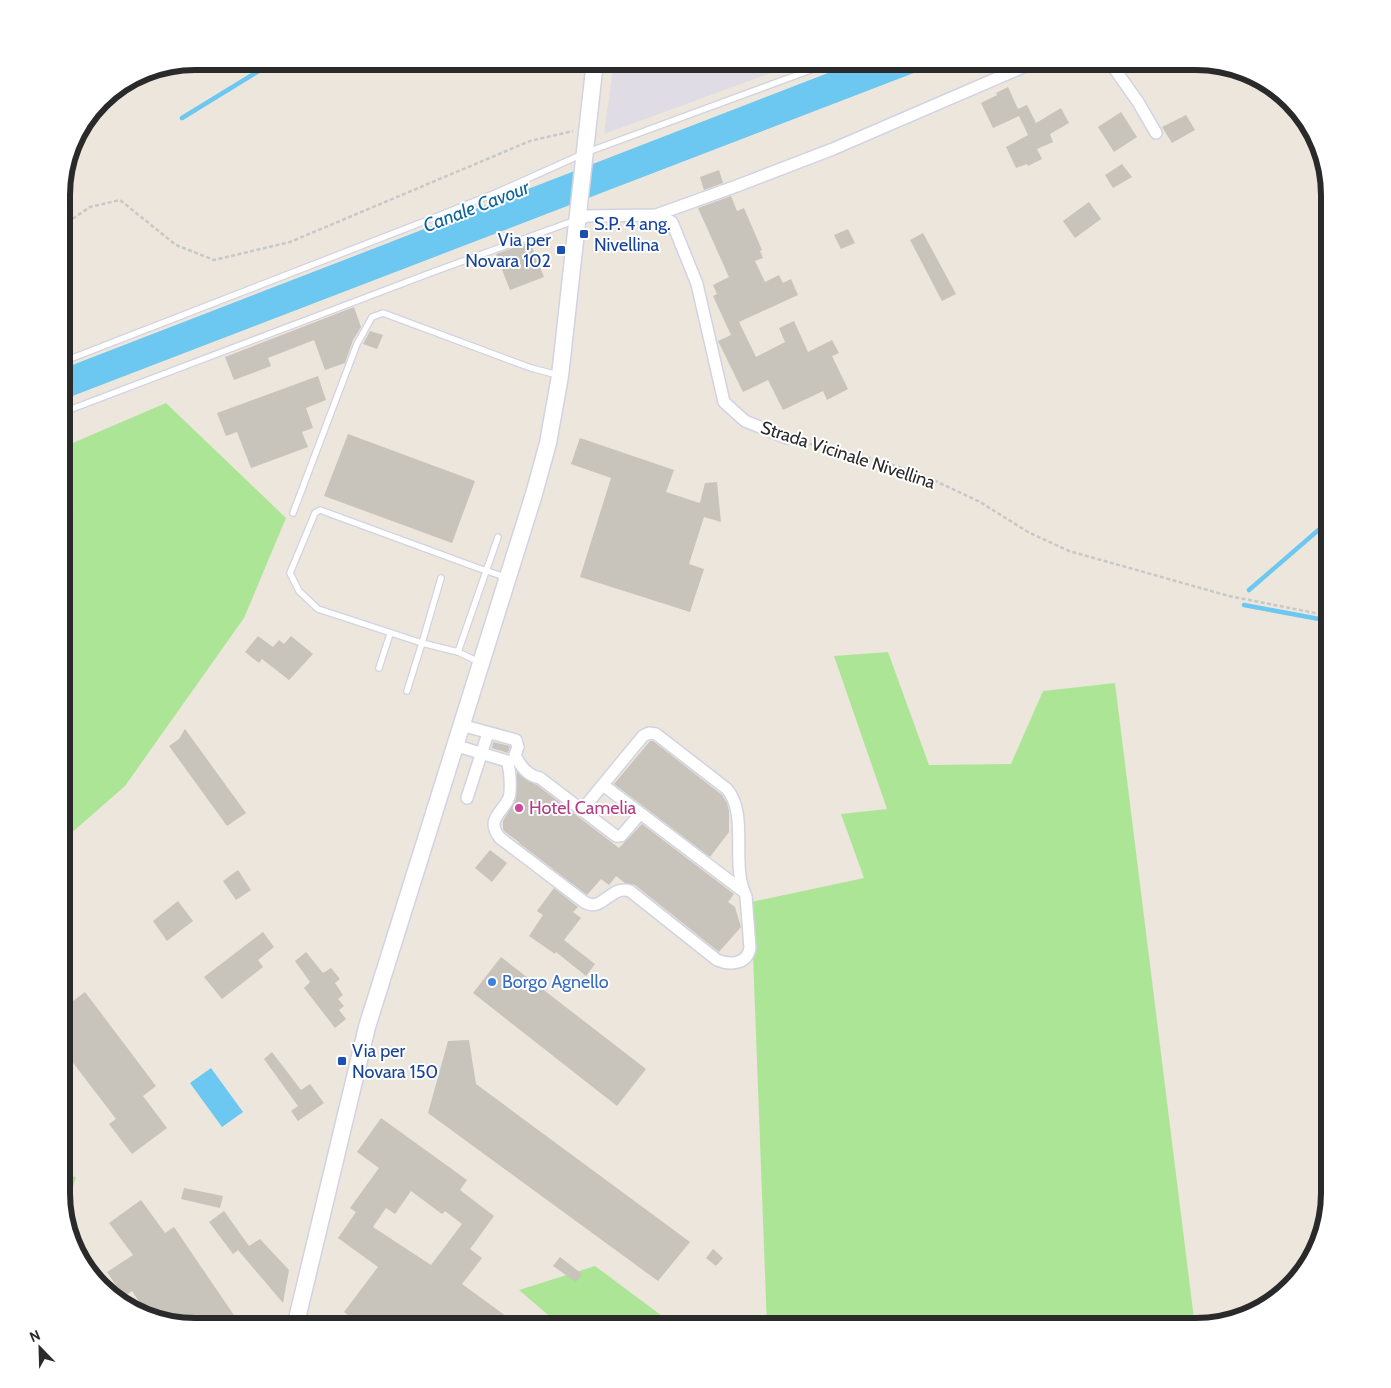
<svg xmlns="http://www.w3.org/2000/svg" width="1391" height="1388" font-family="Cabin,sans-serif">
<rect width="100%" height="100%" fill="#ede6dc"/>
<path fill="#dfdce5" d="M614,61h190l-200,73z"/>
<path fill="#ade597" d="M166,403l120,115 -42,100 -119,168 -64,56v-394z
M888,652l41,113 82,-1 32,-73 72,-8 80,644h-428l-16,-425 113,-24 -23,-64 46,-5 -53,-153z
M61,1173l15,4 -11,37 -4,-21z
M68,1226l47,70 -20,-15 -24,-37z
M595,1266l82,61h-115l-43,-37z"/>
<path fill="#6cc7f1" d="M859,61h86l-883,339v-31z
M211,1068l32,44 -21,15 -32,-44z"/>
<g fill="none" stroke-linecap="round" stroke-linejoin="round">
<path stroke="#6cc7f1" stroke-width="4.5" d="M182,118l93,-57
M1249,590l81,-70
M1244,605l86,16"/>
</g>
<path fill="#c8c3bb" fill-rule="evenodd" d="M1008,87l10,22 9,-4 9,18 25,-15 8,15 -19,11 3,8 -16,7 5,10 -14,7 -1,-2 -11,4 -10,-21 22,-12 -9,-19 -26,12 -12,-25 16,-8 -1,-2z
M1121,112l16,25 -23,15 -16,-25z
M1186,115l9,15 -23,13 -10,-16z
M1122,164l10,13 -19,11 -8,-13z
M719,170l4,13 -19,7 -4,-13z
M731,196l6,15 7,-3 18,42 -2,1 3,7 -8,3 10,21 14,-7 4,8 8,-4 7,16 -59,27 17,35 29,-15 -6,-14 15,-7 14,31 24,-12 7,13 -7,3 16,33 -21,11 -4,-9 -40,19 -15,-30 -25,12 -25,-51 13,-6 -18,-39 4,-2 -4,-9 16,-8 -31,-69z
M1089,202l12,17 -26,19 -12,-17z
M848,229l7,14 -14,6 -7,-14z
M923,233l33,61 -14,7 -32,-61z
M530,242l14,35 -34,13 -14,-36z
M354,307l7,20 -8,13 -8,23 -20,7 -11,-30 -46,18 3,8 -37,14 -9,-23z
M370,331l13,4 -6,14 -14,-5z
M318,376l8,24 -20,8 7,20 -11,4 6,15 -57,21 -14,-36 -11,4 -9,-23z
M348,434l127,47 -23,62 -128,-47z
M580,438l94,32 -8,22 34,11 5,-20 12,-1 4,40 -17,-5 -15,47 15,5 -14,43 -110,-35 31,-99 -40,-14z
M258,636l15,11 6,-7 5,4 7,-8 22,18 -24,26 -27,-21 -3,4 -14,-11z
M185,729l61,84 -19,13 -58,-80 10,-7z
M650,741h3l69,54 5,8 2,8v21l-19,25 -96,-73z
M493,742l17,4 -2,7 -16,-5z
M517,772l11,9 9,4 82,63 23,-24 92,70 -6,8 7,5 6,20 -22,25 -84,-67 -10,-2 -9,-7 -7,9 -8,-6 -14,16 -68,-52v-1l-14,-10 -2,-3v-8l13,-22z
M490,850l17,13 -15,19 -17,-14z
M238,870l13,20 -15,10 -13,-19z
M554,888l24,19 -5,5 8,6 -17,22 31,24 -9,12 -30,-24 -1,2 -26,-18 14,-21 -6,-4z
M178,901l15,20 -26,20 -14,-20z
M263,932l11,15 -16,13 5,7 -41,32 -18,-22z
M306,952l17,21 8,-5 9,11 -5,4 8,12 -5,4 6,7 -5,4 7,9 -11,9 -31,-40 6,-6 -15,-21z
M501,957l145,112 -29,37 -144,-113z
M85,992l71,94 -13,10 24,32 -35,26 -23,-30 7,-5 -55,-72v-37z
M469,1040l7,44 214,158 -32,39 -230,-168 20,-72z
M272,1052l29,38 9,-6 14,19 -26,18 -7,-10 7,-5 -34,-47z
M381,1118l86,62 -7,10 34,26 -24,33 12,9 -20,26 59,43h-158l-19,-15 34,-45 -40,-29 18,-26 -6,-4 29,-40 -22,-16zM411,1191l31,23 3,-3 17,13 -31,41 -58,-38 13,-19 9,6z
M184,1188l39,8 -3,12 -39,-9z
M141,1200l24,33 9,-6 68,100h-47l-45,-9 -18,-27 -8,6 -17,-25 26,-17 -24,-32z
M224,1211l25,35 11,-7 29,31 -6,33 -45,-53 -5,4 -24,-32z
M713,1249l10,9 -7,8 -10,-8z
M560,1257l22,17 -6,8 -23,-16z"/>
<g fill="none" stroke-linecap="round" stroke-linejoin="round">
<defs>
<path id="lane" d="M62,362l371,-144 65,-26 87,-39 250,-92
M61,413l372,-141 143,-52
M293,513l64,-169 15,-27 11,-4 148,55 27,7
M441,578l-19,65 -104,-34 -19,-18 -9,-18 25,-60 5,-3 158,58 27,9
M479,662l-21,-10 40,-115
M379,668l11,-34
M407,691l15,-48 36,9"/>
<path id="street" d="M1109,61l29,41 18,31
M656,215l78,-28 99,-38 204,-88
M578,220l9,-4 69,-1 16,7 25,62 27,118 21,19 42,17
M461,725l55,15 2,7 -3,8c5,11 13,21 25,23l76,58h5l19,-22
M454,745l53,16c3,7 5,32 1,39 -8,14 -22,21 -8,38l83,63c19,14 27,-17 47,-10l87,69c12,5 30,5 33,-12l-4,-52c-16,-31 3,-81 -19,-107l-71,-55 -7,-1 -6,3 -61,74
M603,785l140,106
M467,798l21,-65"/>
<path id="secondary" d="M295,1327l72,-300 167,-533 14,-51 12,-67 35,-315"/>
</defs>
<use href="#lane" stroke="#d1d3e3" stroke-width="8"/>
<use href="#street" stroke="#d1d3e3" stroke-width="14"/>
<use href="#secondary" stroke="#d1d3e3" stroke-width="19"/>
<path stroke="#c8c8c8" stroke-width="2.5" stroke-dasharray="4 2.5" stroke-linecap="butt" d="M62,226l28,-19 30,-7 56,45 38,15 76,-18 240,-101 43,-10
M797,441l66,15 58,18 59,28 48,30 41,19 160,45 101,20"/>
<use href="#lane" stroke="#fff" stroke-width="5.5"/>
<use href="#street" stroke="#fff" stroke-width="11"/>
<use href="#secondary" stroke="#fff" stroke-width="16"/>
</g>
<g fill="#1a4fb4" stroke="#fff" stroke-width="2">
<rect x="579" y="229" width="10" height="10" rx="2.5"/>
<rect x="556" y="245" width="10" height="10" rx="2.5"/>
<rect x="337" y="1056" width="10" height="10" rx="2.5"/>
</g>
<circle fill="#d1479c" stroke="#fff" stroke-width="2" cx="519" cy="808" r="5"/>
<circle fill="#3f7fe0" stroke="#fff" stroke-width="2" cx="492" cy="982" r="5"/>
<g text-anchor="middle" stroke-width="4" stroke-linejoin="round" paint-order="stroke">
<g font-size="18" fill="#164399" stroke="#fff" text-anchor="start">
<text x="594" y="230">S.P. 4 ang.<tspan x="594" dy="21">Nivellina</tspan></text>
<text x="551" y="246" text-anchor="end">Via per<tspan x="551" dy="21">Novara 102</tspan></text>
<text x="352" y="1057">Via per<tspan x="352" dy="21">Novara 150</tspan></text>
</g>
<g font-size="18" fill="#2a2a2a" stroke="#fff">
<text transform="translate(848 455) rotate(18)" y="6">Strada Vicinale Nivellina</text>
</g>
<g font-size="18" fill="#b23c85" stroke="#fff" text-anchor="start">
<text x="529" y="814">Hotel Camelia</text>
</g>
<g font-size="18" fill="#366cbe" stroke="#fff" text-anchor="start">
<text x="502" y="988">Borgo Agnello</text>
</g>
<g font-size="19" font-style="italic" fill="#0a649e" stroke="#fff">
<text transform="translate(476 206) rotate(-21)" y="7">Canale Cavour</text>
</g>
</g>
<path d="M0 0H1391V1388H0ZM195 70H1196A125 125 0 0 1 1321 195V1193A125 125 0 0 1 1196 1318H195A125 125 0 0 1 70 1193V195A125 125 0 0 1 195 70Z" fill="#fff" fill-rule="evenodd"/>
<path fill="none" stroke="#2a2a2a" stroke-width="6" d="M195 70H1196A125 125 0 0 1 1321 195V1193A125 125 0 0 1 1196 1318H195A125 125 0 0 1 70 1193V195A125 125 0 0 1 195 70Z"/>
<g transform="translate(40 1348) rotate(337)" stroke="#ffffff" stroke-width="4" paint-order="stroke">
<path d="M0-4L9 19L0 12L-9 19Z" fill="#2a2a2a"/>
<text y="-8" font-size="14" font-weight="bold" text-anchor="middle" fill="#2a2a2a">N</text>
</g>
</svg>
